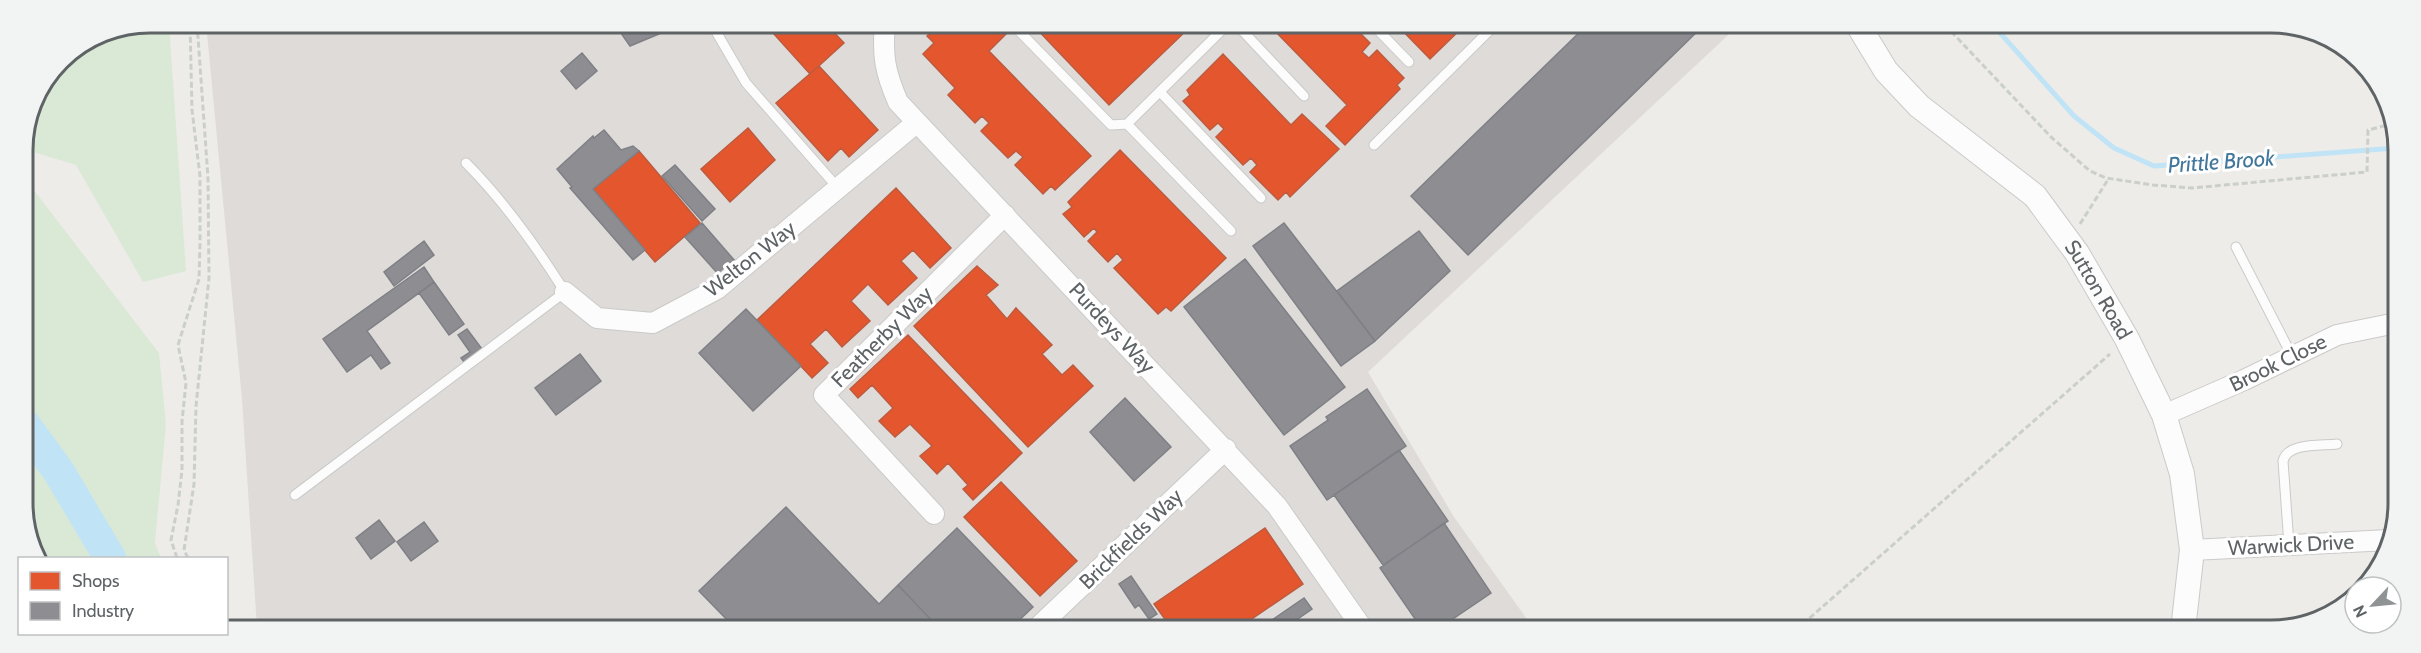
<svg xmlns="http://www.w3.org/2000/svg" width="2421" height="653" font-family="Cabin,sans-serif">
<rect width="100%" height="100%" fill="#eeece9"/>
<path fill="#dedbd9" d="M206,23l1534,1 -372,348 86,145 80,112 -1277,-1 -15,-229z"/>
<path fill="#dae9d5" d="M150,23h19l17,248 -43,11 -67,-117 -53,-16v-7l9,-41 28,-41 42,-28z
M23,176l136,177 7,71 -11,119 6,15h-120l-16,-30z"/>
<path fill="#e4572e" stroke="#bc5b3f" stroke-width="1.5" d="M764,23h61l19,20 -34,31z
M941,23l67,1 4,4 -23,23 102,105 -36,34 -4,-4 -8,8 -28,-29 8,-8 -7,-6 -8,7 -27,-27 8,-8 -7,-7 -7,7 -27,-28 7,-7 -32,-34 11,-11 -7,-7z
M1032,24h161l-84,81z
M1268,24h83l19,19 -8,9 7,6 8,-8 27,28 -7,7 3,4 -55,56 -19,-19 21,-21z
M1396,24h70l-36,35z
M1223,54l68,71 11,-11 37,35 -49,48 -4,-5 -8,8 -28,-28 7,-7 -6,-7 -8,7 -27,-28 8,-8 -6,-6 -8,7 -27,-29 7,-6 -3,-5z
M819,66l59,64 -29,27 -8,-9 -13,13 -52,-58z
M748,128l27,32 -45,42 -29,-33z
M1120,150l106,108 -55,53 -5,-4 -8,7 -44,-46 9,-8 -6,-7 -9,9 -20,-21 9,-9 -3,-4 -10,9 -21,-23 9,-7 -4,-5z
M639,151l61,72 -45,39 -62,-73z
M896,188l55,60 -21,20 -17,-18 -12,11 16,17 -29,27 -20,-21 -17,17 19,20 -28,26 -16,-18 -16,15 18,19 -16,15 -55,-58z
M977,266l21,19 -12,10 21,24 9,-11 36,37 -10,9 20,21 11,-10 20,21 -65,61 -114,-121z
M908,335l114,118 -49,47 -10,-11 5,-4 -20,-22 -11,11 -17,-18 12,-10 -22,-22 -15,13 -16,-16 14,-13 -21,-23 -14,13 -8,-9z
M1001,482l76,79 -37,35 -76,-79z
M1265,528l38,56 -66,45h-65l-18,-25z"/>
<path fill="#8d8d92" stroke="#7f8085" stroke-width="1.5" d="M614,23h68l1,1 -53,22z
M1588,24h117l-237,231 -57,-59z
M582,53l15,18 -21,18 -15,-18z
M604,130l17,20 12,-4 6,5 -46,38 52,61 -12,10 -63,-72 2,-1 -15,-18 36,-33 1,2z
M675,165l40,44 -13,12 -40,-45z
M702,223l33,38 -16,14 -34,-38z
M1284,223l91,118 -34,25 -88,-120z
M1419,231l31,40 -75,70 -38,-50z
M424,241l10,14 -40,31 -10,-14z
M1245,259l100,128 -61,48 -100,-128z
M424,267l10,15 -67,49 23,32 -9,6 -10,-14 -24,17 -24,-33z
M434,282l30,42 -15,11 -30,-42z
M746,309l55,57 -48,45 -54,-58z
M467,329l18,24 -18,13 -6,-8 9,-6 -12,-17z
M580,354l21,27 -45,34 -21,-27z
M1367,389l39,57 -79,54 -37,-54 38,-26 -2,-3z
M1125,398l46,49 -37,34 -44,-49z
M1399,450l49,71 -65,44 -49,-70z
M786,507l93,97 19,-19 42,44h-204l-37,-38z
M379,520l16,21 -24,18 -15,-21z
M424,522l14,19 -27,20 -14,-19z
M1444,523l47,70 -53,36h-16l-42,-61z
M957,528l76,79 -23,22h-70l-42,-44z
M1131,576l26,38 -8,5 -10,-14 -4,3 -16,-24z
M1304,598l8,11 -29,20h-24z"/>
<g fill="none" stroke-linecap="round" stroke-linejoin="round">
<path stroke="#c0e4f6" stroke-width="5" d="M1993,25l81,91 40,32 40,18 242,-18"/>
<path stroke="#c0e4f6" stroke-width="32" d="M24,424l35,48 51,86"/>
<defs>
<path id="service" d="M711,23l35,60 92,105
M1236,24l68,72
M1372,24l37,38
M1020,32l91,93 16,-1 101,-100
M1160,92l101,106
M1127,124l104,107
M1374,145l122,-121
M2236,247l56,109
M295,495l270,-203c-29,-46 -60,-90 -99,-129
M2289,545l-6,-84c5,-19 38,-15 54,-17"/>
<path id="minor" d="M885,23c-3,33 0,49 13,79l379,404 86,123
M565,292l32,26 56,5 64,-34 199,-166
M2164,415l80,-35 93,-45 59,-12
M934,514l-110,-119 181,-180
M2192,550l197,-10
M1036,629l190,-180"/>
<g id="tertiary">
<path id="s1" d="M1858,25l28,46 33,35 116,90 42,57 50,86 37,76 18,59 10,76 -9,80"/>
</g>
</defs>
<use href="#service" stroke="#cacac9" stroke-width="11"/>
<use href="#minor" stroke="#cacac9" stroke-width="22"/>
<use href="#tertiary" stroke="#cacac9" stroke-width="26"/>
<path stroke="#cacfcb" stroke-width="3" stroke-dasharray="6 3" stroke-linecap="butt" d="M1945,25l106,112 39,34 16,7 47,7 39,3 175,-16 1,-42 27,-7
M2080,224l29,-46
M177,558l-6,-18 7,-35 4,-35v-49l4,-38 -8,-38 21,-66 1,-35v-68l-8,-66 -2,-87
M188,558l-4,-8 10,-66 2,-78 13,-128 -1,-100 -11,-155
M1796,630l314,-276"/>
<use href="#service" stroke="#fcfcfc" stroke-width="9"/>
<use href="#minor" stroke="#fcfcfc" stroke-width="20"/>
<use href="#tertiary" stroke="#fcfcfc" stroke-width="24"/>
</g>
<g text-anchor="middle" stroke-width="6" stroke-linejoin="round" paint-order="stroke">
<g font-size="21" fill="#5e6366" stroke="#fff">
<text transform="translate(750 259) rotate(-38)" y="7">Welton Way</text>
<text dy="7" stroke="none"><textPath href="#s1" startOffset="362">Sutton Road</textPath></text>
<text transform="translate(1112 328) rotate(47)" y="7">Purdeys Way</text>
<text transform="translate(882 337) rotate(-45)" y="7">Featherby Way</text>
<text transform="translate(2278 363) rotate(-26)" y="7">Brook Close</text>
<text transform="translate(1131 539) rotate(-44)" y="7">Brickfields Way</text>
<text transform="translate(2291 545) rotate(-3)" y="7">Warwick Drive</text>
</g>
<g font-size="22" font-style="italic" fill="#42779b" stroke="#fff">
<text transform="translate(2221 161) rotate(-4)" y="8">Prittle Brook</text>
</g>
</g>
<path d="M0 0H2421V653H0ZM150 33H2271A117 117 0 0 1 2388 150V503A117 117 0 0 1 2271 620H150A117 117 0 0 1 33 503V150A117 117 0 0 1 150 33Z" fill="#f2f3f3" fill-rule="evenodd"/>
<path fill="none" stroke="#5e6366" stroke-width="3" d="M150 33H2271A117 117 0 0 1 2388 150V503A117 117 0 0 1 2271 620H150A117 117 0 0 1 33 503V150A117 117 0 0 1 150 33Z"/>
<rect x="18" y="557" width="210" height="78" fill="#ffffff" stroke="#bfc1c2" stroke-width="1.5"/>
<rect x="30" y="572" width="30" height="18" fill="#e4572e" stroke="#bfc1c2" stroke-width="1.5"/>
<text x="72" y="587" font-size="18" fill="#5e6366">Shops</text>
<rect x="30" y="602" width="30" height="18" fill="#8d8d92" stroke="#bfc1c2" stroke-width="1.5"/>
<text x="72" y="617" font-size="18" fill="#5e6366">Industry</text>
<g transform="translate(2373 605) rotate(244)"><circle r="28" fill="#ffffff" stroke="#bfc1c2" stroke-width="1.5"/>
<path d="M0-4.5L10 22L0 15L-10 22Z" fill="#909394"/>
<text y="-9" font-size="16" font-weight="bold" text-anchor="middle" fill="#5e6366">N</text>
</g>
</svg>
